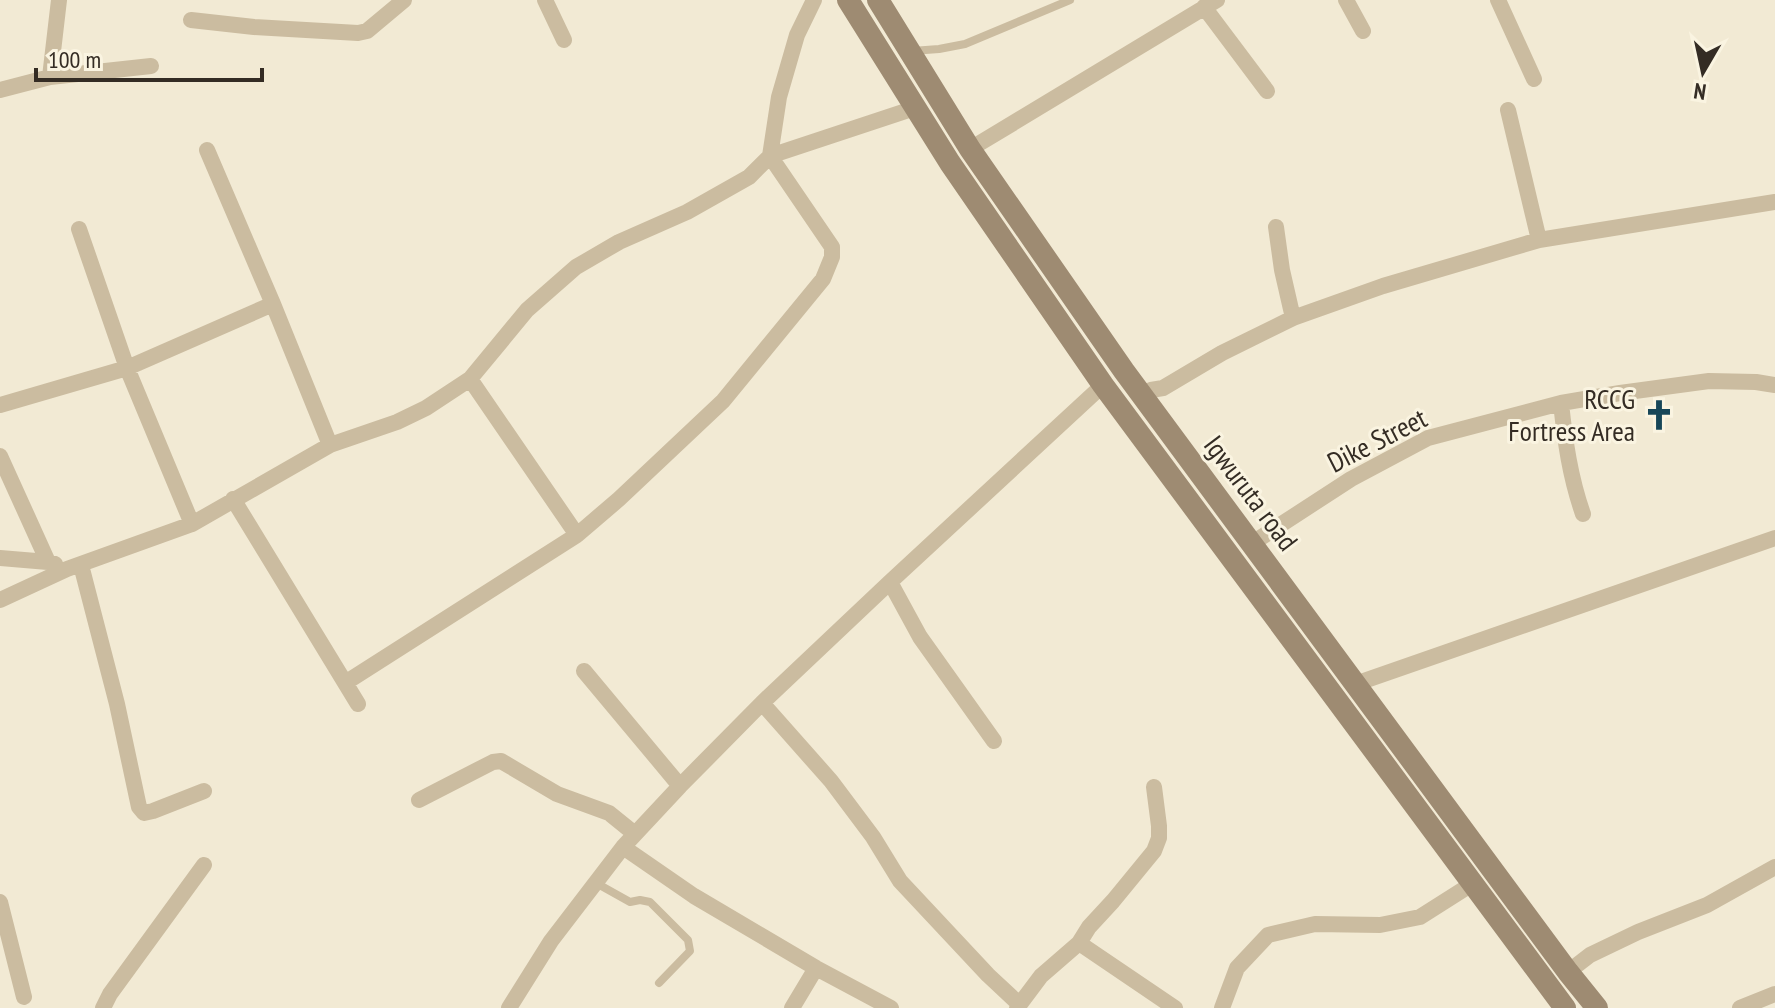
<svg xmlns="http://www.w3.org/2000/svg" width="1775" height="1008" font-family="'PT Sans Narrow',sans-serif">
<rect width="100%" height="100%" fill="#f2ead4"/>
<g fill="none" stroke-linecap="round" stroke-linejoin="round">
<path stroke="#cbbca0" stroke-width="8" d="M912,51l27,-2 26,-5 105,-44
M596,883l34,19 10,-2 10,2 38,38 2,11 -31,32"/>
<path stroke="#cbbca0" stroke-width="16" d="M545,0l19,40
M1346,0l17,31
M1498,0l36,79
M1204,7l63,84
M191,20l63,7 104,6 9,-2 37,-31
M50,77l9,-77
M0,90l50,-13 101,-11
M1508,110l31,130
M970,149l247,-149
M207,150l66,154 57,141
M1276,227l6,43 11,48
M79,229l48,139 65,156
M470,379l107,156
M1142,396l9,-6 12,-2 59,-35 71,-35 90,-32 156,-46 236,-38
M1561,403c4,38 9,74 22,111
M0,405l127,-37 146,-64
M0,456l48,106
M233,499l125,205
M1251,544l100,-65 77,-41 133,-35 59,-10 89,-12 47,1 19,3
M0,558l48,4 7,2
M81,565l36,139 22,103 5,6 9,-2 51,-20
M890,582l30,55 74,104
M0,600l67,-31 125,-45 138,-79 67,-23 29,-14 44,-29 57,-69 49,-43 43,-25 68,-30 62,-35 21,-21 9,-59 18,-62 17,-35
M584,671l96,115
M345,683l232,-148 42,-36 104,-98 100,-122 9,-22v-10l-62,-91 145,-48
M1355,684l420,-146
M762,703l69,78 42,56 27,44 88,94 31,29
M419,800l74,-38 8,-1 56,33 52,19 26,21
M623,847l71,49 122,72 75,40
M0,902l24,95
M1079,943l96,65
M1568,972l22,-17 48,-23 69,-27 68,-38
M103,1008l7,-14 94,-129
M509,1008l42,-67 72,-94 57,-61 82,-83 128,-121 213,-197
M792,1008l24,-40
M1017,1008l24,-32 38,-33 10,-16 24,-26 41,-50 5,-13v-12l-5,-39
M1222,1008l15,-40 31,-33 47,-11 65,1 40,-8 52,-33
M1740,1008l35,-14"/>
<path stroke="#9e8b72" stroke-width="22" d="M848,0l102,163 153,222 462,623
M878,0l92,149 154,222 444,601 29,36"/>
</g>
<defs>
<symbol id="church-bare" viewBox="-9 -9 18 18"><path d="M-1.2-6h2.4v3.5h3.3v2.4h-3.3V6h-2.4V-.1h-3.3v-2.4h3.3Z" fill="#174658" stroke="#faf4e1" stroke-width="2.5" paint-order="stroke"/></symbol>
</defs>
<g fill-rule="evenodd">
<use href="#church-bare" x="1637" y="393" width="44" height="44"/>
</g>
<g text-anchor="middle" stroke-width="6" stroke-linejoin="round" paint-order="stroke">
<g font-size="28" fill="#342c24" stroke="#faf4e1" text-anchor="end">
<text x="1635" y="409">RCCG<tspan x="1635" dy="32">Fortress Area</tspan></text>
</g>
<g font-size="28" fill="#342c24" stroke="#faf4e1">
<text transform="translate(1377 440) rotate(-27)" y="10">Dike Street</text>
<text transform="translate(1251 493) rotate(53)" y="10">Igwuruta road</text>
</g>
</g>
<g transform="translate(1703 72) rotate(189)" stroke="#faf4e1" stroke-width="6" paint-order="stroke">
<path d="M0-6L14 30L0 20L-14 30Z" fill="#342c24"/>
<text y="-12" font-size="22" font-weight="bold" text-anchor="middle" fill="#342c24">N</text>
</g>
<path d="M36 68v12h226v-12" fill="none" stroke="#342c24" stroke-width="4"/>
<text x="48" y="68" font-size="24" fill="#342c24" stroke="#faf4e1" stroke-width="6" paint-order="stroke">100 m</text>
</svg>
